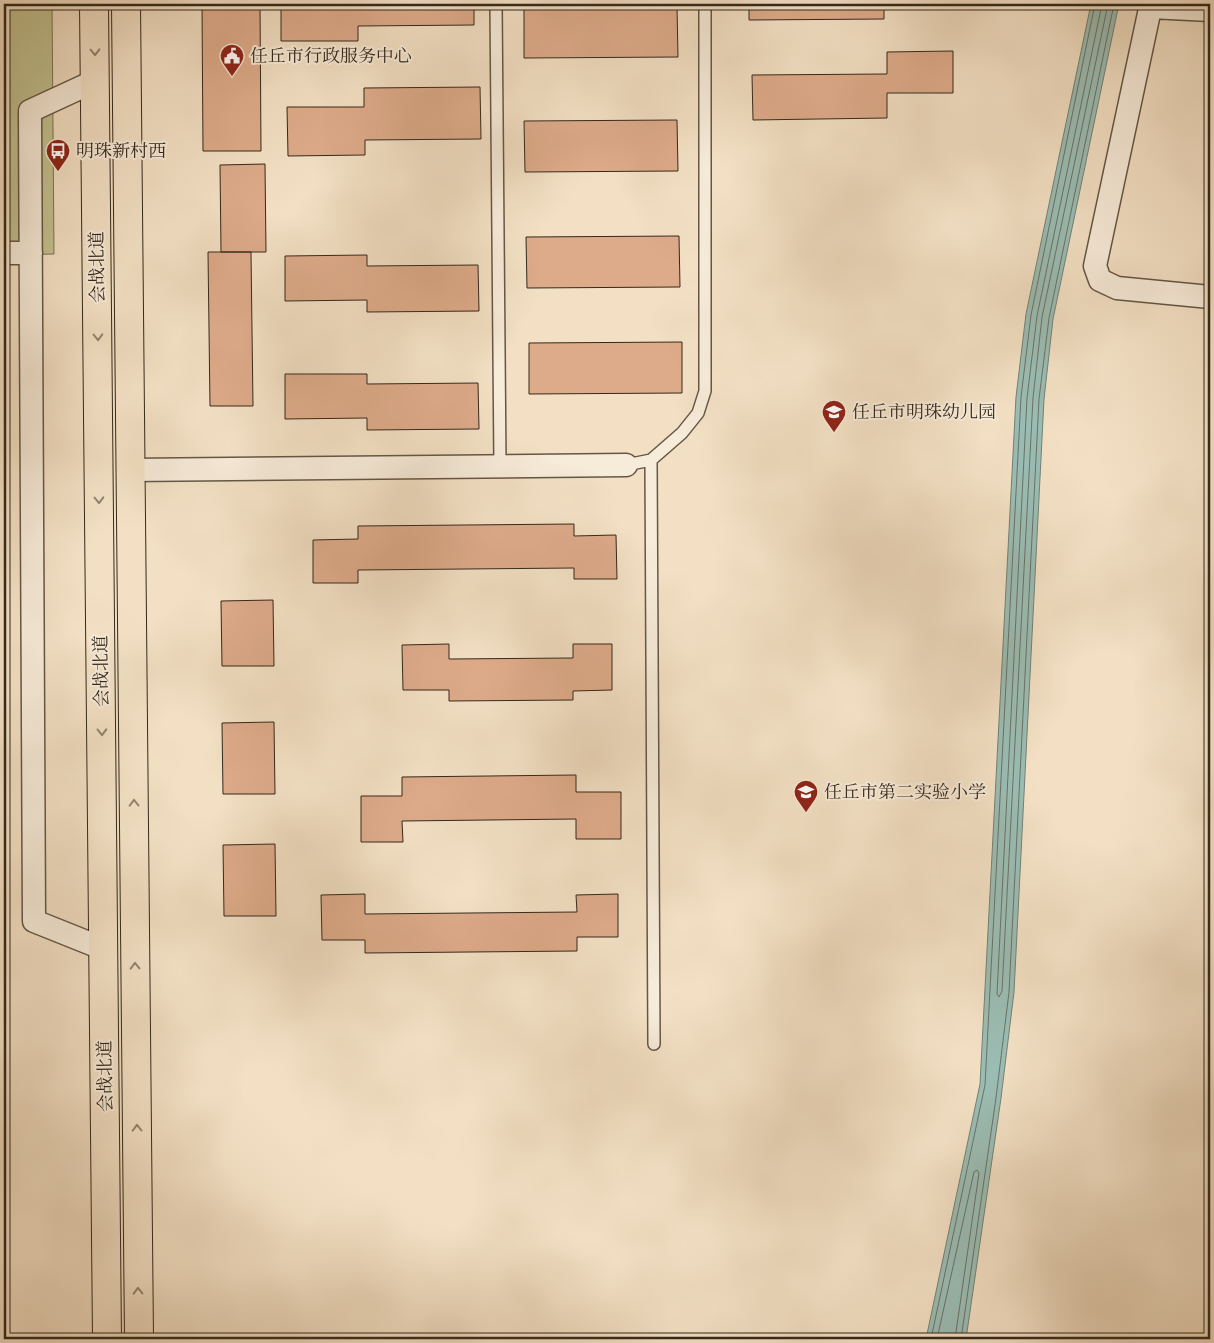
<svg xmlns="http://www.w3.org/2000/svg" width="1214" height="1343" font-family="'Old Standard TT','Noto Serif SC',serif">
<rect width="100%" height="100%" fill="#f3e0c4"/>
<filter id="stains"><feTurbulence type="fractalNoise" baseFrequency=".004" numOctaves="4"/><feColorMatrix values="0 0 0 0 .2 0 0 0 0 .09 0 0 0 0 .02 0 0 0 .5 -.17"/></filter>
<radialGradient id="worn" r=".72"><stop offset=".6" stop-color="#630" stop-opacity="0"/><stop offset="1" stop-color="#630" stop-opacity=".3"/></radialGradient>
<path fill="#c2c08f" stroke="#7b7455" d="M4,4h48l2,250 -50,1z"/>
<path fill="#9bbdb4" stroke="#728277" d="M1091,4h28l-66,315 -9,80 -30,593 -13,106 -35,241h-40l54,-255 36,-687 10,-83z"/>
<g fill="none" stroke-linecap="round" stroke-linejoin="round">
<path stroke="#687368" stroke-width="1" d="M1102,4l-65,312 -10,82 -30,596 2,3 3,-6 31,-593 9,-81 66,-313
M931,1339l54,-254 36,-688 10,-82 64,-311
M937,1339l37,-167 3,-2 2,3 -24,166
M961,1339l35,-241 13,-106 30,-593 10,-81 65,-314"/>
</g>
<path fill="#deab8a" stroke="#34291b" d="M202,4h58l1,147h-58z
M281,4h193v21l-116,1v15h-77z
M749,4h135v15l-135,1z
M677,6l1,51 -154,1v-50z
M953,51v42h-66v25l-134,2 -1,-45 135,-1v-22z
M480,87l1,52 -116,1v15l-77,1 -1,-49h77v-19z
M677,120l1,51 -153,1 -1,-51z
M265,164l1,88h-45l-1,-87z
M679,236l1,51 -153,1 -1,-51z
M208,252h43l2,154h-43z
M367,255v11l111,-1 1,46 -112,1v-12l-82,1v-45z
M682,342v51l-153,1v-51z
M285,374h82v10l111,-1 1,46 -112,1v-12l-82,1z
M574,524v12l42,-1 1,44h-43v-11l-216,2v13h-45v-43l45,-1v-13z
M273,600l1,66h-52l-1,-65z
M449,644v15l124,-1v-14h39v46l-39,1v9l-124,1v-11h-46l-1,-45z
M274,722l1,72h-52l-1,-71z
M576,775v17h45v47h-45v-20l-174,2 1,21h-42v-46h41v-19z
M275,844l1,72h-52l-1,-71z
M365,894v20l212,-2 -1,-17 42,-1v43h-41v14l-212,2v-13h-43l-1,-45z"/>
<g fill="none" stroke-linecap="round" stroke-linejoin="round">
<defs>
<path id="service" d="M496,4l4,462
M651,460l3,584
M626,465l25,-5 31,-27 16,-20 7,-22v-387"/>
<path id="minor" d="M1151,4l-56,262 5,14 17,8 93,9
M1150,7l60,3
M95,81l-65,30 4,810 70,28
M4,253h27
M130,470l496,-5"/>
<path id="primary" d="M94,4l13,1335
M126,4l13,1335"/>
</defs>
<use href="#service" stroke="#645745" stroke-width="14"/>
<use href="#minor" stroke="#645745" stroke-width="25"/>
<use href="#primary" stroke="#34291b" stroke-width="30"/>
<use href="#service" stroke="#f7ebd9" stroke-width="11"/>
<use href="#minor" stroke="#f7ebd9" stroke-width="22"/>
<use href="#primary" stroke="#f3e0c4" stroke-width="28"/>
</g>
<defs><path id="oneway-chevron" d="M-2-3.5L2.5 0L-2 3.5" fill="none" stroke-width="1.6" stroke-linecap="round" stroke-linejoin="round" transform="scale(1.25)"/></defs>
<g stroke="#948470">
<use href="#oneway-chevron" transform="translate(95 52) rotate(89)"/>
<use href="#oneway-chevron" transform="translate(98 337) rotate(89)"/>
<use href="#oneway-chevron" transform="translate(99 500) rotate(89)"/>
<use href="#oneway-chevron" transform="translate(102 732) rotate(89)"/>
<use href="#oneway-chevron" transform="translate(134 803) rotate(-91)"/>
<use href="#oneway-chevron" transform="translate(135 966) rotate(-91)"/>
<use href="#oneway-chevron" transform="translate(137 1128) rotate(-91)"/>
<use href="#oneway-chevron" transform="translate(138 1291) rotate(-91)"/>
</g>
<defs>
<symbol id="civic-pin" viewBox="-11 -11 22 30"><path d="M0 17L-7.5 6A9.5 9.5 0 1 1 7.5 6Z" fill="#8f2418" stroke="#f7ebd9"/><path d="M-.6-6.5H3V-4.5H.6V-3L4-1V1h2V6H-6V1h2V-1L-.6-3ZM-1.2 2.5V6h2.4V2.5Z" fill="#fff"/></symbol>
<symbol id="bus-pin" viewBox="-11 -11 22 30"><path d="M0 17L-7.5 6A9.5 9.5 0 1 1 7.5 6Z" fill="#8f2418" stroke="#f7ebd9"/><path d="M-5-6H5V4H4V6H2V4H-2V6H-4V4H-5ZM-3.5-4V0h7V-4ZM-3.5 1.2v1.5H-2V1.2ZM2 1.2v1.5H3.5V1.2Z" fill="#fff"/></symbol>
<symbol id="school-pin" viewBox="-11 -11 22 30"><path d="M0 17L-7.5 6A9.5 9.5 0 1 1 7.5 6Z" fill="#8f2418" stroke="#f7ebd9"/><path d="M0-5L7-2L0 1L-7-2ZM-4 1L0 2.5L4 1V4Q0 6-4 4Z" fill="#fff"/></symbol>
</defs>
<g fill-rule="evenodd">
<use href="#civic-pin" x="218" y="42" width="28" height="38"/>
<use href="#bus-pin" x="44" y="137" width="28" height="38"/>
<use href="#school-pin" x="820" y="398" width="28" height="38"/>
<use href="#school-pin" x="792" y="778" width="28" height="38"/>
</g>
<g text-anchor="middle" stroke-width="4" stroke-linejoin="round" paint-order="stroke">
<g font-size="18" fill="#34291b" stroke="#f7ebd9" text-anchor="start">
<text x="250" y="62">任丘市行政服务中心</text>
<text x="76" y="157">明珠新村西</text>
<text x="852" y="418">任丘市明珠幼儿园</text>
<text x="824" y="798">任丘市第二实验小学</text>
</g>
<g font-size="18" fill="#34291b" stroke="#f7ebd9">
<text transform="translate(97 267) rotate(-91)" y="6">会战北道</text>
<text transform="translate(101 671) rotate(-91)" y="6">会战北道</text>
<text transform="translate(105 1076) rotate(-91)" y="6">会战北道</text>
</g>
</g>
<rect width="1214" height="1343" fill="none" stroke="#f3e0c4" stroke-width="20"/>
<rect x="5" y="5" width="1204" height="1333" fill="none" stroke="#34291b" stroke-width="2.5"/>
<rect x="10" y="10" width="1194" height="1323" fill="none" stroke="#34291b"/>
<rect width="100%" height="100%" filter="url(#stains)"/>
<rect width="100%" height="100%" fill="url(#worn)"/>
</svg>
